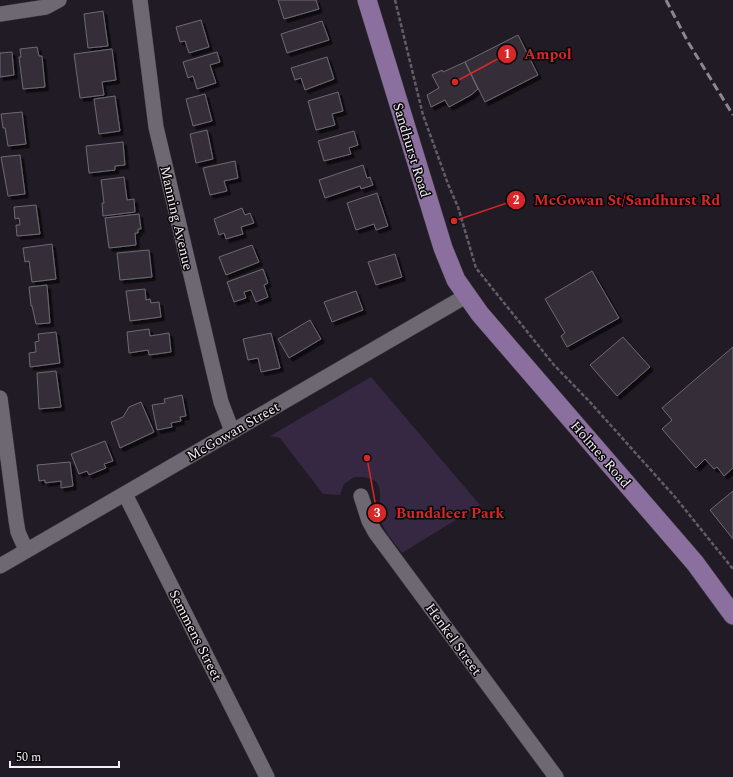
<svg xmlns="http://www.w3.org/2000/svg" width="733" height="777" font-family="Spectral,serif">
<defs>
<filter id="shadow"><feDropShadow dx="3.5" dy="3.5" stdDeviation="0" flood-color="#0009"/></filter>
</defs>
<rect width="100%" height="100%" fill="#201b24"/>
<path fill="#362743" d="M371,377l109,128 -78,48c-7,-10 -17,-20 -21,-32 -6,-21 12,-46 -27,-44l-10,7 -4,11 -17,-1 -43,-56 -10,-2z"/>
<path fill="#342f39" stroke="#6f6975" filter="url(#shadow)" d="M278,0h38l3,9 -35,10z
M103,11l5,35 -20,2 -4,-34z
M201,20l8,27 -20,6 -4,-12 -5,1 -4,-15z
M322,21l7,19 -42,13 -6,-19z
M518,35l20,40 -53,27 -20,-40z
M37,47l2,9h3l3,31 -22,2 -4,-32h2l-1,-8z
M112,49l4,31 -14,2 2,13 -24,3 -6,-44z
M12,52l2,23 -14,2v-24z
M217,52l3,10 -10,3 6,18 -19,6 -4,-13 -5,2 -5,-16z
M327,57l7,22 -29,11 -4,-12 -6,2 -4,-12z
M465,62l13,27 -7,6 -22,12 -4,-7 -14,7 -4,-12 12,-7 -7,-13 10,-5 1,2z
M338,92l5,19 -11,3 3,11 -19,5 -8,-29z
M205,94l7,27 -19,5 -7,-27z
M115,96l5,35 -21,3 -5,-35z
M22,112l4,32 -18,2 -3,-18h-2l-2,-14z
M207,130l6,29 -17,4 -6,-29z
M354,131l4,14 -9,3 2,6 -27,7 -6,-20z
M123,142l2,23 -10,1v4l-26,3 -3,-27z
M20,155l5,39 -17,2 -7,-39z
M235,161l3,17 -14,3 3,10 -17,4 -7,-27z
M363,165l4,13 3,-1 3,8 -12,4 -1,-3 -35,12 -6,-18z
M124,177l3,23 7,-1 1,13 -32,4 -1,-13h2l-3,-23z
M377,193l11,33 -12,4 -2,-6 -18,6 -9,-27z
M36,205l4,29 -23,2 -1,-11h4l-1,-7 -4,1 -1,-12z
M242,208l3,7 5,-2 4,10 -13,4 2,7 -17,5 -2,-6 -5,2 -5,-16z
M139,214l2,15h-3v4h-3l1,12 -27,3 -4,-30z
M52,244l4,35 -24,3 -3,-21 -4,1 -2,-14z
M252,245l7,17 -33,13 -7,-18z
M149,250l3,27 -32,3 -3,-27z
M395,254l7,23 -26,8 -8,-23z
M263,269l5,14 -4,2 4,12 -12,5 -5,-12 -7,2 2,6 -12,4 -7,-20z
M592,271l27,47 -52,29 -6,-11 4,-3 -20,-34z
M47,285l3,38 -14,1 -4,-18h-1l-2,-19z
M145,289l1,11 4,-1 1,4 8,-1 2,15 -31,4 -4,-30z
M356,291l7,19 -31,12 -8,-20z
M310,320l11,19 -32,19 -11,-19z
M149,329l1,7 19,-3 2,19 -22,3 -1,-5 -19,3 -2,-21z
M56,332l4,31 -30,4 -1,-14 7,-1 -1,-10 4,-1 -1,-7z
M271,333l9,35 -19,4 -3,-14 -10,2 -5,-21z
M623,337l27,30 -33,29 -27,-31z
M733,347v121l-9,8 -7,-9 -3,2 -9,-10 -9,9 -34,-39 10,-9 -10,-12z
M56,371l5,36 -22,2 -2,-36z
M182,395l4,21 -6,1 1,4 -10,2 1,4 -15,3 -5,-25 13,-2 -1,-4z
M141,402l13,30 -34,16 -9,-26 12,-5 6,-10z
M105,441l8,20 -9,3 2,4 -17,7 -2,-4 -8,3 -8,-20z
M70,462l3,24 -12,2v-7l-16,2v-3l-6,1 -2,-16z
M733,491v48l-23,-29z"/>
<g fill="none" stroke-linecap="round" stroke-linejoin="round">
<defs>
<path id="minor" d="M140,0l16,127 65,275 11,29
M0,14l46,-7 13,-7
M0,398l16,122 2,12 8,18
M125,494l142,283
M361,496l8,25 6,11 181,245
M0,566l466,-270"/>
<path id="major" d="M367,0l76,248 13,32 24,34 215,249 38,52"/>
</defs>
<use href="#minor" stroke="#3d3940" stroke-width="16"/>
<use href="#major" stroke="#3d3940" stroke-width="20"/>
<path stroke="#625e66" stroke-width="2.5" stroke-dasharray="4 2" stroke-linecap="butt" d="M395,0l28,115 25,69 10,23 18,61 78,97 35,36 86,96 58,72"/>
<use href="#minor" stroke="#6e6873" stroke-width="15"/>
<use href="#major" stroke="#8a6f9f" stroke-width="19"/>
<path stroke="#8b878e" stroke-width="3" stroke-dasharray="8 4" stroke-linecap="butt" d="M666,0l22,42 45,73"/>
</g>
<g text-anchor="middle" stroke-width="3" stroke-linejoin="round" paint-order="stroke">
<g font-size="14" fill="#f1eef4" stroke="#09070a">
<text transform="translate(412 150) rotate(73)" y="5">Sandhurst Road</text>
<text transform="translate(177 218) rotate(77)" y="5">Manning Avenue</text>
<text transform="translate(233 431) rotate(-30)" y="5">McGowan Street</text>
<text transform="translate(601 454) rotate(49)" y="5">Holmes Road</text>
<text transform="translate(196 635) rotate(63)" y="5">Semmens Street</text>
<text transform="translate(454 639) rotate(54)" y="5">Henkel Street</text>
</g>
</g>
<path fill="none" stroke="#d62828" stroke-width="1.5" d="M455 82L507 54M454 221L516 200M367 458L377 513"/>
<g fill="#d62828" stroke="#09070a" stroke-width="1.5">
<circle cx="455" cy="82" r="4"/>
<circle cx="454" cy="221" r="4"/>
<circle cx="367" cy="458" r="4"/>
<circle cx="507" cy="54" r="10"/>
<circle cx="516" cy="200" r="10"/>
<circle cx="377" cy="513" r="10"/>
</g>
<g font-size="12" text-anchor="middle" font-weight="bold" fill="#fff">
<text x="507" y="58">1</text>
<text x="516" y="204">2</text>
<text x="377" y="517">3</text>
</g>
<g font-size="15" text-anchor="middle" font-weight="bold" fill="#d62828" stroke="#09070a" stroke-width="3" stroke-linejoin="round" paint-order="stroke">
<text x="548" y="59">Ampol</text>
<text x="627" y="205">McGowan St/Sandhurst Rd</text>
<text x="450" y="518">Bundaleer Park</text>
</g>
<path d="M10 761v6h109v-6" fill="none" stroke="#f1eef4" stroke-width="2"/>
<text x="16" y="761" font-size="12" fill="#f1eef4" stroke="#09070a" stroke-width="3" paint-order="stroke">50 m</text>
</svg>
